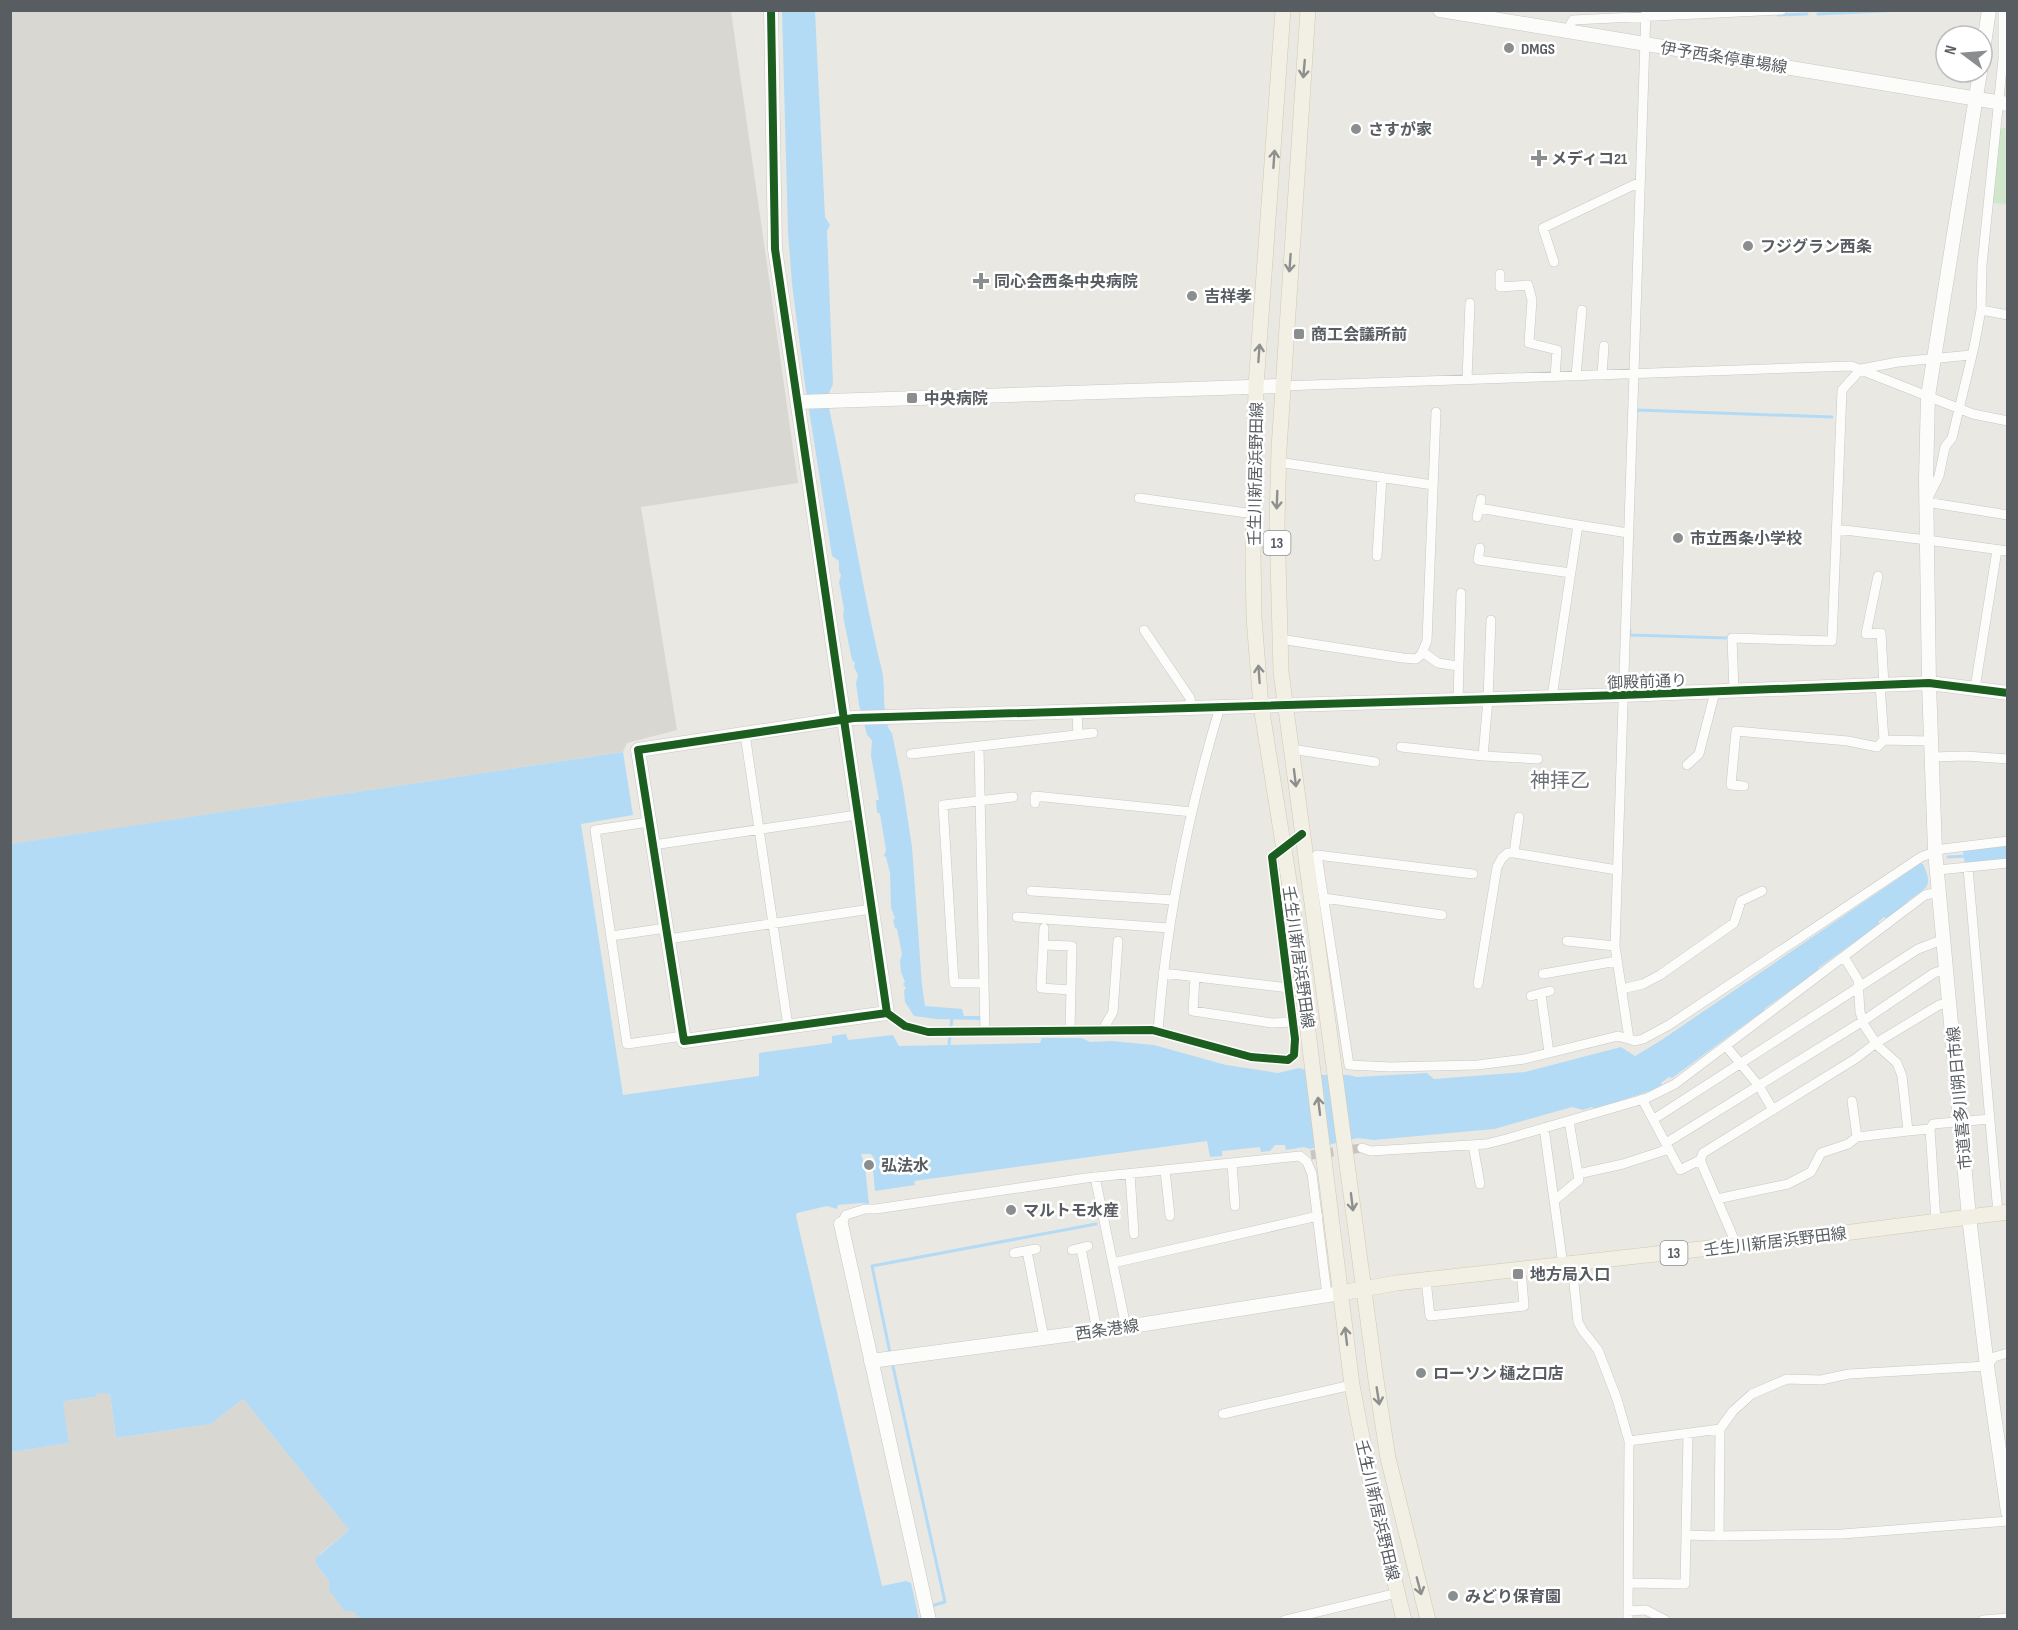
<svg xmlns="http://www.w3.org/2000/svg" width="2018" height="1630" font-family="'Sofia Sans Condensed','Noto Sans JP',sans-serif">
<rect width="100%" height="100%" fill="#eae8e2"/>
<path fill="#d9d7d2" d="M10,11h721l67,472 -157,24 36,223 -50,13 -4,9 -612,92z
M104,1392l6,2 6,44 95,-14 32,-25 106,131 -28,23 -4,5 -1,6 13,17 17,31 3,-1 6,2 6,6h-350l-1,-167 59,-9 -7,-40 3,-2 30,-4 3,-4z"/>
<path fill="#d0e7cb" d="M1998,128h9v76l-16,-1z"/>
<path fill="#b4dbf6" d="M782,11h33l10,206 5,8 -3,6 6,153 -4,9v15c19,87 32,176 53,263 4,15 -1,51 10,62l11,55 9,59 10,138 3,21 37,3 2,7h16l1,4 -45,-1 -22,-3 -9,-14 -1,-12 2,-2 -3,-4 2,-2 -4,-10 -1,-11 2,-7 -5,-25 -2,-1 -2,-8 2,-2 -4,-10 -1,-35 -4,-16 -2,-1 2,-6 -6,-36 -3,-2 -1,-12h3l-8,-44 1,-16 -5,-5 -8,-30 -3,-22 2,-8 -4,-8 1,-4 -3,-3 -9,-44 1,-7 -5,-27 2,-7 -2,-4v-10l-7,-5 -27,-172 -13,-100 -4,-52z
M623,752l10,63 -52,9 42,271 136,-19v-23l73,-10v-7l14,-2 2,6 45,-5 6,11 141,-3 2,-5h40l8,4 21,-1 43,4 72,20 52,8 21,-5 24,7h25l9,2 70,-4 7,6 91,-7 96,-25 14,9 25,-15 261,-178 2,1c11,24 4,23 -15,37l-1,3 -20,15 -3,-2 -6,5 2,2 -62,44 1,2 -55,39 2,3 -7,2 -87,64 -3,-1 -8,6 1,2 -12,6 -55,18 -3,-2 -9,3 -11,-3 -78,22 -120,11 -16,-2 -48,11 -6,-2 -18,3 -1,-5h-10l-5,6 -9,1 -1,-5 -38,4v5l-12,1 -3,-16 -293,40 1,4 -40,6 -2,-21h3l-2,-12 -3,-4h-10l4,12 4,38 -8,-1 -23,2 -1,4 -10,-3 -30,7 -1,3 86,370 24,-5 5,2 8,36 -558,1 -6,-7 -6,-2 -4,1 -16,-22v-9l-13,-17v-6l33,-28 -106,-131 -32,25 -95,14 -6,-44 -12,-1 -3,4 -30,4 -2,2 6,40 -58,9 -1,-608z
M2007,846v15l-42,4 -2,-14z"/>
<g fill="none" stroke-linecap="round" stroke-linejoin="round">
<path stroke="#b4dbf6" stroke-width="3" d="M1818,14l84,-4
M1778,15l29,-1
M1637,412v-2l195,7
M1630,631l-1,4 98,3
M1948,857l19,-1
M949,1044l3,-26
M890,1353l-18,-87 224,-42
M892,1362l53,240 -14,4"/>
<path stroke="#c6c5c2" stroke-width="9" stroke-dasharray="9 4.5" stroke-linecap="butt" d="M1311,1155l51,-7"/>
<defs>
<path id="street" d="M2003,10v49l-21,206 -1,45 -7,37 -22,91 -7,9 -6,29 -13,26 82,13
M1566,32l7,-12 209,-10
M1554,262l-11,-34 97,-46
M1500,274v13l28,-2 4,15 -3,43 28,7 -2,26
M1981,310l27,5
M1602,375l2,-29
M1576,376l6,-66
M1467,379l3,-76
M1281,386l570,-20 122,48 35,7
M1278,462l155,23
M1139,498l115,16
M1479,508l99,17
M1477,517l4,-18
M1836,529l91,11 81,11
M1480,548l-2,12 93,13
M1377,556l5,-79
M1878,576l-12,58 15,-1 3,52
M1144,630l46,68 1,10
M1280,639l123,19 13,1 5,-4 6,-14 9,-229
M1423,652l15,11 20,3
M1975,688l22,-138
M1734,691l-2,-53 100,3 10,-251 19,-21 37,-7 73,-7
M1552,697l26,-172 50,8
M1458,700l3,-107
M1077,711l1,24
M745,734l43,292
M1884,740l46,1
M979,747l6,284
M1401,747l82,9 55,3
M1291,749l84,13
M911,754l182,-21
M1483,756l5,-57 3,-79
M1931,757l35,-1 42,3
M1687,765l12,-11 16,-62
M1744,786l-13,-1 5,-54 112,10 29,6 7,-7 -4,-55
M1035,803v-7l157,16
M649,822l-54,8 32,214 56,-8
M653,845l204,-30
M1514,853l5,-36
M1968,868l30,345
M1938,870l70,-7
M1473,874l-156,-19 32,210 41,2 87,-2 48,-6 93,-23 17,5 8,-2 26,-14 252,-168 22,-8 65,-8
M1031,891l143,9
M1324,898l118,17
M1017,917l152,11
M1044,928l-3,60 30,2
M611,936l55,-8
M668,939l203,-30
M1567,941l48,5
M1043,945l29,1 -2,84
M1844,957l14,23 2,32 4,13 14,21 19,17 5,13 6,55 22,-2 6,92
M1163,973l126,15
M1543,974l74,-13
M1195,977l-2,34 79,12 21,-1
M984,983h-30l-11,-178 70,-8
M1478,984l19,-117 5,-9 6,-5h6l103,17
M1622,989l21,-5 17,-9 74,-52 7,-22 21,-10
M1541,994l8,59
M1531,996l19,-5
M887,1013l18,13 23,6 224,-2 99,27 37,3 6,-5 1,-16 -23,-182 30,-23
M1103,1029l10,-17 5,-71
M1158,1032c8,-111 30,-219 62,-325
M1629,1039l-14,-93 31,-936
M1726,1046l33,40 14,24
M1642,1099l38,71 20,-10 37,86
M1852,1101l5,36
M1654,1119l264,-170 26,-10
M1544,1128l19,137
M1930,1129l3,-5 57,-5
M1666,1143l197,-122 71,-48 13,-4
M1473,1145l7,39
M1362,1148l9,3 115,-7 20,-5 141,-41 28,-14 250,-189 14,-3
M1700,1160l3,-7 152,-94 21,-16 63,-38 11,-3
M1232,1163l3,43
M1165,1170l5,46
M1130,1174l4,60
M1578,1174l45,-10 46,-15
M1095,1177l31,150
M1717,1199l71,-15 23,-12 10,-19 27,-9 9,-7 51,-6
M1555,1200l24,-20 -10,-59
M841,1224l5,-9 19,-6h11l210,-31 214,-22 7,6 5,12 15,121
M1081,1248l16,83
M1072,1250l16,-4
M1027,1251l17,87
M1014,1253l22,-4
M1113,1263l205,-47
M1572,1264l6,58 5,9 15,19 19,49 12,42 -1,178
M1426,1280l4,36 94,-10 -3,-37
M1223,1414l129,-29
M1720,1429l13,-18 19,-17 35,-15 34,1 28,-6 138,-8 7,-9 14,-4
M1629,1441l91,-12 -1,107 -33,-1
M1719,1536l123,-2 166,-13
M1628,1583l57,1 3,-150
M1628,1611l18,-1 19,10
M1285,1620l112,-27
M1983,1620l25,-2"/>
<path id="secondary" d="M771,10l4,239 112,764 -203,28 -46,-291 205,-31 11,-1 769,-23 306,-12 79,10
M1440,10l568,94
M1982,57l7,-47
M1980,72l-52,324 -2,83 3,204 6,168 34,366 18,149 21,146
M798,402l483,-16
M841,1224l88,396
M871,1361l255,-34 215,-34"/>
<path id="primary" d="M1283,10l-27,376 -3,167 1,65 7,88 29,181 62,498 18,94 34,141
M1308,10l-29,439 -2,74 4,149 95,708 12,78 40,162
M1341,1293l55,-10 448,-50 164,-21"/>
</defs>
<use href="#street" stroke="#c7c7c7" stroke-width="10"/>
<use href="#secondary" stroke="#c7c7c6" stroke-width="15"/>
<use href="#primary" stroke="#d3c9ae" stroke-width="16"/>
<use href="#street" stroke="#fcfcfb" stroke-width="9"/>
<use href="#secondary" stroke="#fcfcfb" stroke-width="14"/>
<use href="#primary" stroke="#f2f0e5" stroke-width="15"/>
<defs>
<path id="cycleway" d="M771,10l4,239 112,764 18,13 23,6 224,-2 99,27 37,3 6,-5 1,-16 -23,-182 30,-23
M887,1013l-203,28 -46,-291 216,-32 769,-23 306,-12 79,10"/>
</defs>
<use href="#cycleway" stroke="#fff" stroke-width="11"/>
<use href="#cycleway" stroke="#1b5e20" stroke-width="8"/>
</g>
<defs><path id="oneway-shaft" d="M-6 0H5M1.5-3L5.5 0L1.5 3" fill="none" stroke-width="1.6" stroke-linecap="round" stroke-linejoin="round" transform="scale(1.5)"/></defs>
<g stroke="#8e9090">
<use href="#oneway-shaft" transform="translate(1304 69) rotate(95)"/>
<use href="#oneway-shaft" transform="translate(1274 159) rotate(-86)"/>
<use href="#oneway-shaft" transform="translate(1290 263) rotate(94)"/>
<use href="#oneway-shaft" transform="translate(1259 353) rotate(-86)"/>
<use href="#oneway-shaft" transform="translate(1277 500) rotate(92)"/>
<use href="#oneway-shaft" transform="translate(1259 674) rotate(-94)"/>
<use href="#oneway-shaft" transform="translate(1295 778) rotate(83)"/>
<use href="#oneway-shaft" transform="translate(1319 1106) rotate(-97)"/>
<use href="#oneway-shaft" transform="translate(1352 1202) rotate(83)"/>
<use href="#oneway-shaft" transform="translate(1346 1336) rotate(-97)"/>
<use href="#oneway-shaft" transform="translate(1378 1396) rotate(81)"/>
<use href="#oneway-shaft" transform="translate(1419 1586) rotate(75)"/>
</g>
<g fill="#8b8e8f" stroke="#fff" stroke-width="2">
<circle cx="1509" cy="48" r="6"/>
<circle cx="1356" cy="129" r="6"/>
<path d="M1536 149h6v6h6v6h-6v6h-6v-6h-6v-6h6z"/>
<circle cx="1748" cy="246" r="6"/>
<path d="M978 272h6v6h6v6h-6v6h-6v-6h-6v-6h6z"/>
<circle cx="1192" cy="296" r="6"/>
<rect x="1293" y="328" width="12" height="12" rx="3"/>
<rect x="906" y="392" width="12" height="12" rx="3"/>
<circle cx="1678" cy="538" r="6"/>
<circle cx="869" cy="1165" r="6"/>
<circle cx="1011" cy="1210" r="6"/>
<rect x="1512" y="1268" width="12" height="12" rx="3"/>
<circle cx="1421" cy="1373" r="6"/>
<circle cx="1453" cy="1596" r="6"/>
</g>
<g text-anchor="middle" stroke-width="5" stroke-linejoin="round" paint-order="stroke">
<g fill="#fff" stroke="#8a8e91" stroke-width="1.5">
<rect x="1263.5" y="531" width="27" height="24" rx="4.5"/>
<rect x="1660.5" y="1241" width="27" height="24" rx="4.5"/>
</g>
<g font-size="15" font-weight="bold" fill="#585d62">
<text x="1277" y="548">13</text>
<text x="1674" y="1258">13</text>
</g>
<g font-size="16" font-weight="bold" fill="#585d62" stroke="#fff" text-anchor="start">
<text x="1521" y="54">DMGS</text>
<text x="1368" y="135">さすが家</text>
<text x="1551" y="164">メディコ21</text>
<text x="1760" y="252">フジグラン西条</text>
<text x="994" y="287">同心会西条中央病院</text>
<text x="1204" y="302">吉祥孝</text>
<text x="1311" y="340">商工会議所前</text>
<text x="924" y="404">中央病院</text>
<text x="1690" y="544">市立西条小学校</text>
<text x="881" y="1171">弘法水</text>
<text x="1023" y="1216">マルトモ水産</text>
<text x="1530" y="1280">地方局入口</text>
<text x="1433" y="1379">ローソン 樋之口店</text>
<text x="1465" y="1602">みどり保育園</text>
</g>
<g font-size="16" fill="#585d62" stroke="#fff">
<text transform="translate(1724 57) rotate(9)" y="6">伊予西条停車場線</text>
<text transform="translate(1255 474) rotate(-89)" y="6">壬生川新居浜野田線</text>
<text transform="translate(1647 681) rotate(-2)" y="6">御殿前通り</text>
<text transform="translate(1299 957) rotate(82)" y="6">壬生川新居浜野田線</text>
<text transform="translate(1959 1098) rotate(-95)" y="6">市道喜多川朔日市線</text>
<text transform="translate(1775 1241) rotate(-7)" y="6">壬生川新居浜野田線</text>
<text transform="translate(1107 1329) rotate(-8)" y="6">西条港線</text>
<text transform="translate(1378 1510) rotate(77)" y="6">壬生川新居浜野田線</text>
</g>
<g font-size="20" fill="#696f74" stroke="#fff">
<text x="1560" y="787">神拝乙</text>
</g>
</g>
<rect width="2018" height="1630" fill="none" stroke="#585d62" stroke-width="24"/>
<g transform="translate(1964 54) rotate(286)"><circle r="28" fill="#ffffff" stroke="#bcbec0" stroke-width="1.5"/>
<path d="M0-4.5L10 22L0 15L-10 22Z" fill="#8b8e8f"/>
<text y="-9" font-size="16" font-weight="bold" text-anchor="middle" fill="#585d62">N</text>
</g>
</svg>
